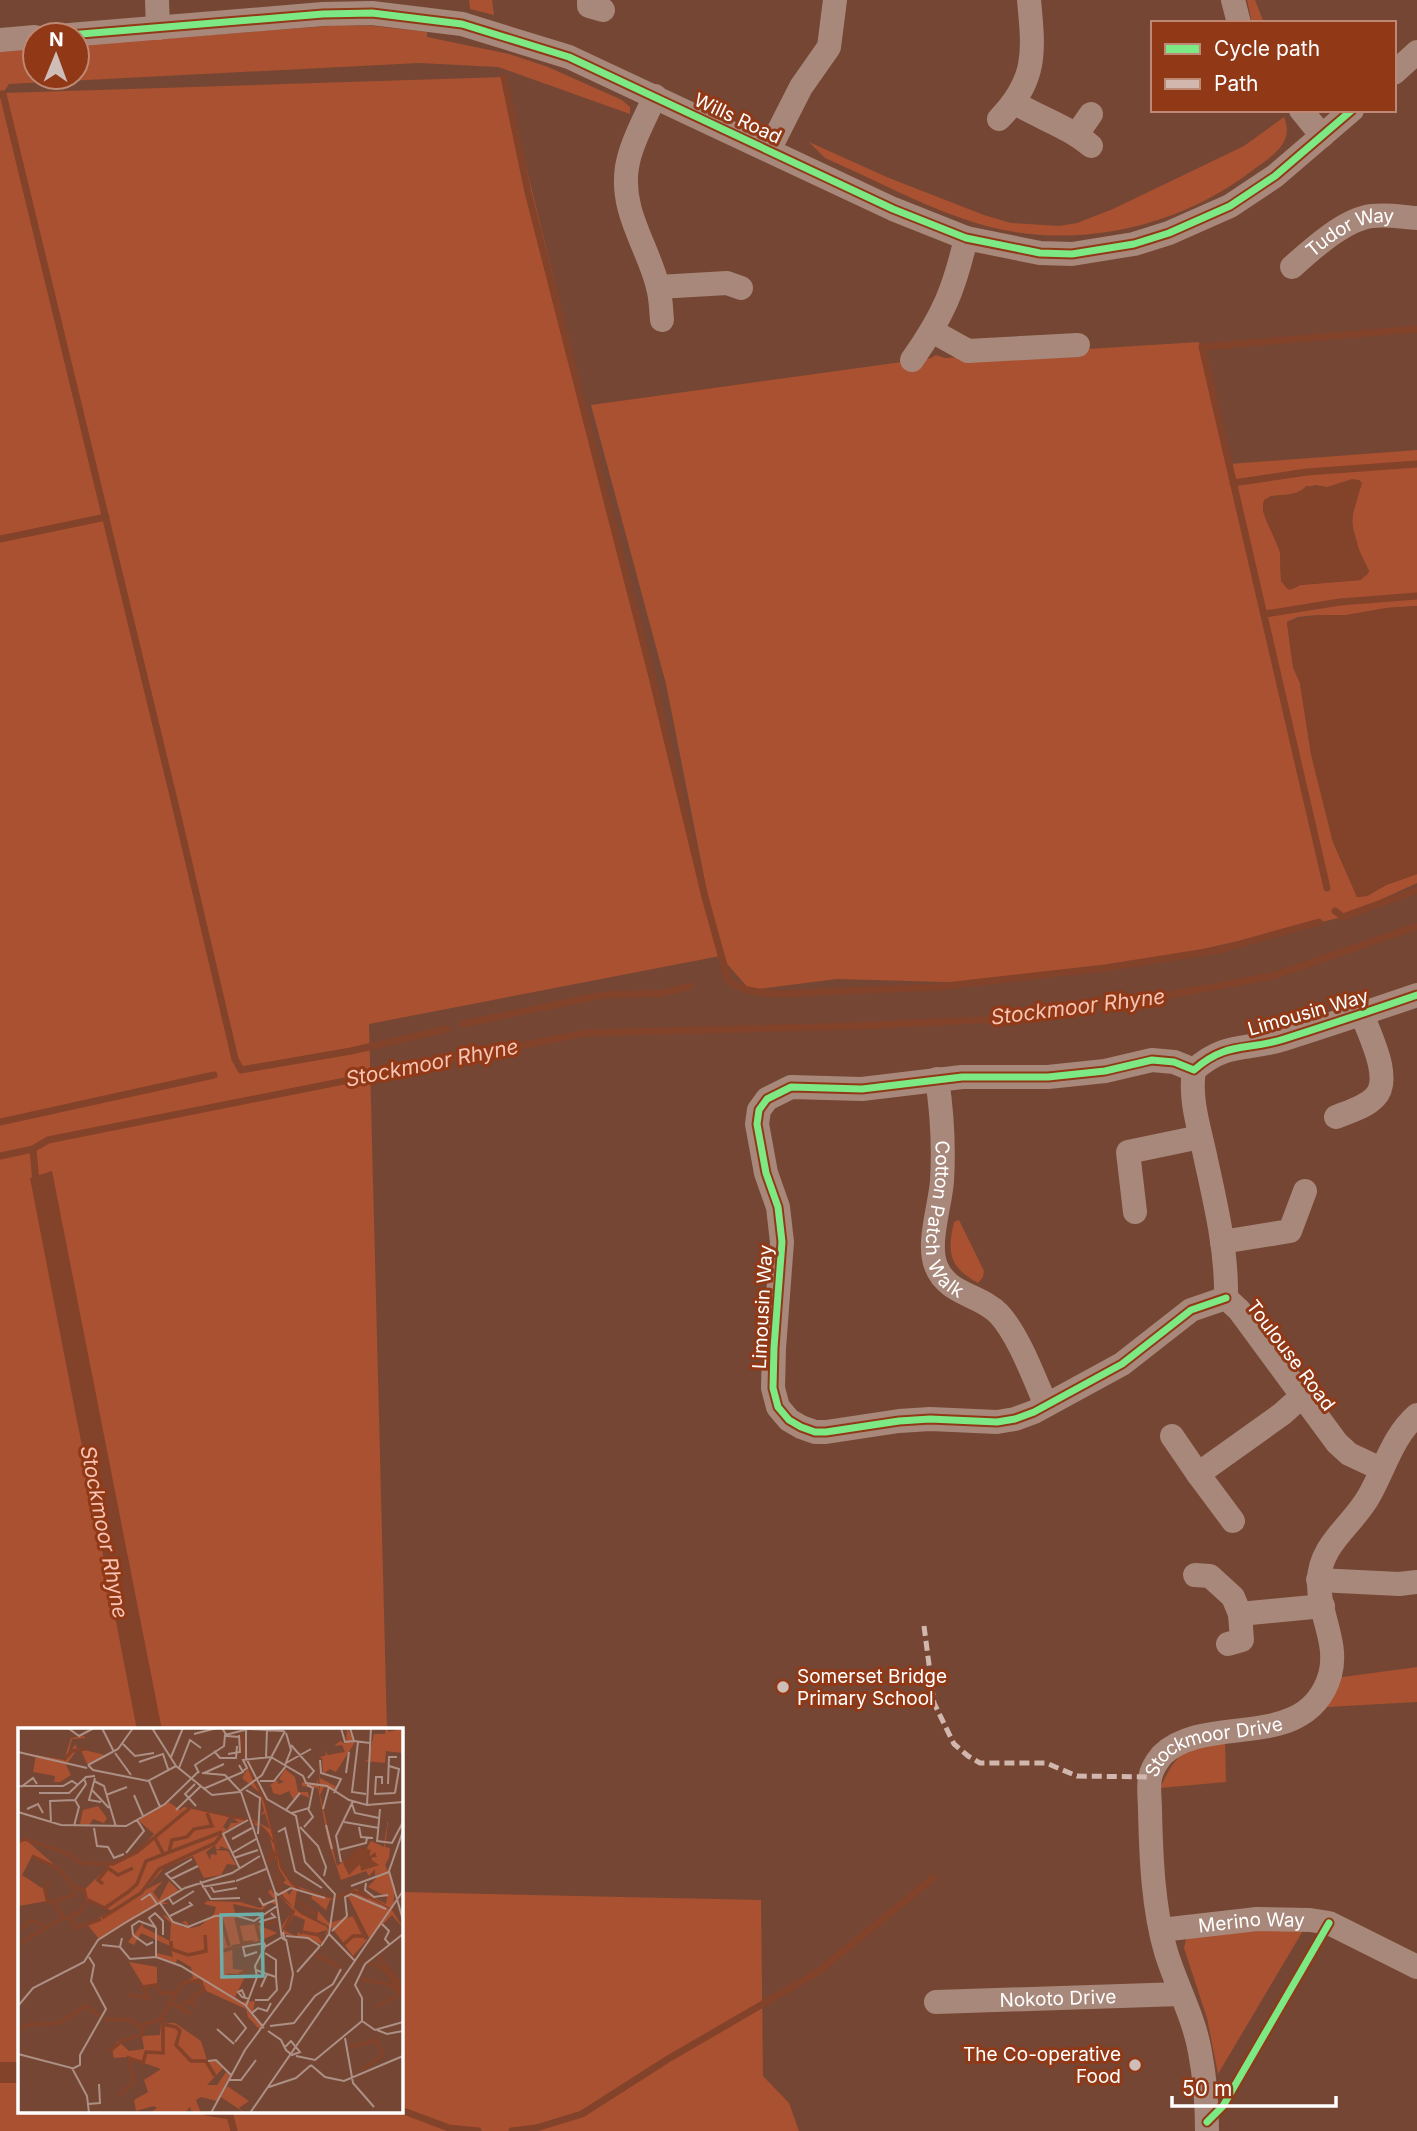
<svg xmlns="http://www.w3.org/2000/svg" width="1417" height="2131" font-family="Inter,sans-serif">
<rect width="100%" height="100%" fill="#754633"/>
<path fill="#aa5131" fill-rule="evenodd" d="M469,0H492L494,15L470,9Z
M1247,0H1255L1264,23H1252Z
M341,25L374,26L427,32V37L509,54L548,67L622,100L630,107V114L498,67L419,63L9,84L3,93L504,77L715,932L666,684L591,405L931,358L936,355L945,358L1199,342L1229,464L1417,450V606L1386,608L1347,615H1318L1298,617L1287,622L1293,667L1300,683L1311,754L1333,842L1357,897L1367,896L1386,885L1417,874V883L1343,917L1142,963L980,983L837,979L750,990L720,956L369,1024L387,1730H19V2112H401V1892L761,1900L763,2076L789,2103L799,2131H0V51L35,48V77H77V45ZM1315,485L1327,487L1355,504C1348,531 1357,547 1369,571L1360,580L1300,585L1295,588L1281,582L1280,552L1263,511V504L1270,496L1293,495Z
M1284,117C1295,143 1272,156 1253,170C1171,233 1059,254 961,218C915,202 871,178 825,158L809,142L889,178L984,215L1011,223L1059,226L1077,223L1113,209L1244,146Z
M959,1220L984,1271L983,1277L978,1283C949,1267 947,1253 954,1222Z
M1417,1667V1702L1309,1708L1328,1679Z
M1225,1741L1226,1782L1160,1788C1179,1748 1184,1750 1225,1741Z
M1304,1929L1218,2074L1207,2018L1184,1948L1186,1939L1193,1934Z"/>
<path fill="#83422a" d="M1352,479L1359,480L1362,483L1351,520L1359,550L1369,571L1368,574L1360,580L1300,585L1290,590C1276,584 1283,562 1279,549C1275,534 1259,516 1264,500C1278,491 1295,499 1306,486L1327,487Z
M1417,606V874L1386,885L1367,896L1357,897L1333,842L1311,754L1300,683L1293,667L1287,622L1318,615H1347L1387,608Z
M52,1171L162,1730H137L30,1178Z
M0,2062H19V2083H0Z"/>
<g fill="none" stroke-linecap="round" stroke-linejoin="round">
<path stroke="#83422a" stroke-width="7" d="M504,77L528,192L651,673L705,897L728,980C740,991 762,993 778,994L937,987L1105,968L1219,950L1319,922
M0,94H3L176,808L235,1059L241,1070L351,1051L447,1029
M1233,483L1307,472L1417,464
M0,539L106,517
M1265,614L1340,602L1417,596
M1327,888L1202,347L1417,329
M1335,911L1343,917L1417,890
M463,1024L603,995L665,993L661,994L690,986
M0,1122L214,1075
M0,1156L33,1149
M36,1183L33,1149L48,1140L585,1033L856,1026L1021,1018L1147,999L1273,976L1417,926
M401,2110L449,2128L478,2131
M206,2112L230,2116L234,2131
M512,2131L536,2128L582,2114L668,2059L818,1972L933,1878"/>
<g stroke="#a8887b" stroke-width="24">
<path d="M157,0L158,28"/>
<path d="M589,0V6L603,10"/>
<path d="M1233,0L1239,23"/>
<path d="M69,35L323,14L372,13L462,24L569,57L893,209L966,238L1040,253L1072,254L1134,244L1169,233L1230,206L1275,176L1352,110"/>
<path d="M0,40L35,37"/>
<path d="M1394,73L1417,52"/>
<path d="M655,96C645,119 631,143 627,167C620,212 648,246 658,287C661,298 661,309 662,320"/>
<path d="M1015,103C1040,118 1069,127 1091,146"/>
<path d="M1301,110L1322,136"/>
<path d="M999,119C1037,80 1034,52 1029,0"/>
<path d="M1077,134L1091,114"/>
<path d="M769,150L801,87L829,47L835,0"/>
<path id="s1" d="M1292,267C1312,249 1345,219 1372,216C1387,214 1402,217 1417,218"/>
<path d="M658,287L727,283L741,288"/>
<path d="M932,331L968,351L1078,345"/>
<path d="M912,360C943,316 954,290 966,238"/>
<path d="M1194,1070C1189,1100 1200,1130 1206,1160C1216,1205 1227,1252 1226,1298L1239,1310L1337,1443L1349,1454L1381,1469"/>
<path id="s2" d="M937,1079C942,1112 944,1148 942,1181C940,1207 927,1243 936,1266C947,1295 980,1294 999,1314C1019,1336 1034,1378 1046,1405"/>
<path d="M1336,1117C1348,1112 1366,1107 1375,1097C1393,1079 1369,1034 1362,1014"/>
<path d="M1135,1212L1128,1152L1200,1137"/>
<path d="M1222,1242L1290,1231L1305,1191"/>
<path d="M1226,1298L1191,1310L1122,1364L1034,1412L1015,1419L997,1422L930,1419L899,1421L826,1432H815L801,1427L789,1420L778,1407L773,1388L774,1348L782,1242L778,1207L766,1173L757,1124L759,1110L767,1099L791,1087L862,1089L962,1077H1048L1105,1071L1152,1060L1174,1062L1194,1070C1226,1041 1247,1051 1284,1039C1328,1025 1373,1010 1417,995"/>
<path d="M1172,1436L1198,1474"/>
<path d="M1233,1521L1198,1474L1282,1414L1301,1397"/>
<path d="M1195,1575L1210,1576L1233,1597L1240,1614L1323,1606"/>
<path d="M1318,1580L1399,1584L1417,1582"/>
<path d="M1228,1644L1242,1640L1240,1614"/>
<path id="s3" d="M1161,1930L1257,1919L1310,1920L1329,1923L1417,1967"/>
<path id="s4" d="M936,2002L1181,1994"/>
<path id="s5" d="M1207,2131C1207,2105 1205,2078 1200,2052C1194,2017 1176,1985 1166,1952C1153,1909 1151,1855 1150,1810C1150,1800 1148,1788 1150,1778C1151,1771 1157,1761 1162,1755C1206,1712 1307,1754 1330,1675C1339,1643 1318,1613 1319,1581C1319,1545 1353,1525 1369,1496C1385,1468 1392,1437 1417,1415"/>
</g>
<path stroke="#d1b7ad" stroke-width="5" stroke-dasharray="10 5" stroke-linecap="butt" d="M924,1626L934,1703L954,1744L968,1756L980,1763H1046L1077,1776L1150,1777"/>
<defs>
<path id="cycleway" d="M69,35L323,14L372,13L462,24L569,57L893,209L966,238L1040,253L1072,254L1134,244L1169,233L1230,206L1275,176L1352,110
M1226,1298L1191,1310L1122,1364L1034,1412L1015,1419L997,1422L930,1419L899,1421L826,1432H815L801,1427L789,1420L778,1407L773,1388L774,1348L782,1242L778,1207L766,1173L757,1124L759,1110L767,1099L791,1087L862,1089L962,1077H1048L1105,1071L1152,1060L1174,1062L1194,1070C1226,1041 1247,1051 1284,1039C1328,1025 1373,1010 1417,995
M1207,2122L1223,2106L1329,1923"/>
</defs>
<use href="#cycleway" stroke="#913917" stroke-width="11"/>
<use href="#cycleway" stroke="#7ce984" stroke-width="7"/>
</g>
<g fill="#cfbeb8" stroke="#913917" stroke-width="2.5">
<circle cx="783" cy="1687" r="7"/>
<circle cx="1135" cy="2065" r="7"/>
</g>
<g text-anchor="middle" stroke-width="6" stroke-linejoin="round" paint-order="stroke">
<g font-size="19" fill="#fff" stroke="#913917">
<text transform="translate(738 118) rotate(25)" y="7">Wills Road</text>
<text dy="7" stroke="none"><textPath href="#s1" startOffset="70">Tudor Way</textPath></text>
<text transform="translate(1308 1012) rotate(-16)" y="7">Limousin Way</text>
<text dy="7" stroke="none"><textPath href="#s2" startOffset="144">Cotton Patch Walk</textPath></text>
<text transform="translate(762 1307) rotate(-87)" y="7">Limousin Way</text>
<text transform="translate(1291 1355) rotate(53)" y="7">Toulouse Road</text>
<text dy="7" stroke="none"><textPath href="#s5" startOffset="438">Stockmoor Drive</textPath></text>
<text dy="7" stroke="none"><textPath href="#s3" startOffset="91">Merino Way</textPath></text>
<text dy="7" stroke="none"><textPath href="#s4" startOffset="122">Nokoto Drive</textPath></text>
</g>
<g font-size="19" fill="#fff" stroke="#913917" text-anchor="start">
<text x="797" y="1683">Somerset Bridge<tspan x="797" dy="22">Primary School</tspan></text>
<text x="1121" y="2061" text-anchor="end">The Co-operative<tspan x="1121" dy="22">Food</tspan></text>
</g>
<g font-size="21" font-style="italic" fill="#f7c3b2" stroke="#913917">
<text transform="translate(1078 1007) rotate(-7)" y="7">Stockmoor Rhyne</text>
<text transform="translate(432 1063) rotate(-11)" y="7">Stockmoor Rhyne</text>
<text transform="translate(104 1532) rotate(79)" y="7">Stockmoor Rhyne</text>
</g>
</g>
<g transform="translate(18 1728)">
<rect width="385" height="385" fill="#754633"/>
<path d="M329,0L337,14L318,44L312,41L305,46L304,30H300L308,27L307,23L310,27L327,24L324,17L316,18L322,13L328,16ZM368,0L371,4L385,0V25L368,23L367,35L346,33L350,32L356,6H367ZM53,10L66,8L67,10L54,11L50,26L58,16V20L87,27L69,36L63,22H59L48,37L53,47L42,54H36L37,48L15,44L18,27L46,32ZM230,40L236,55L242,64L246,74L258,113L262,139L273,156L312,170L327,168L312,172L308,182L293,170L295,167L279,162L276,180L263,166L268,162L271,167L276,160L265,155L268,152L260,139L250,104L241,96L238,98L234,91L252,101L247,85L242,88L246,83L242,65L224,50ZM267,41L277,49L280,64H290L291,70L282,66L275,71L271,63L262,67L255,65L253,57L248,60L259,52L260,56L266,54L261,51ZM301,42L302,50L319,59L317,63L306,59L302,67L319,138L326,133L331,147L339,134L346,141L356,138L349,120L353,113L366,119L367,109L369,99V94H370L367,119L372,120L371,130L367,137L377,159L375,181L356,175L341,163L327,165L338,161L368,176L369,169L350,159L363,145L357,148V141L351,148L348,143L323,152L310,113L300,60L284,58V54L299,56V50L302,64ZM151,74L162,82L166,79L211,89L205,99L209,102L213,95H221L215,90L228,92L206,104L212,122L202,118V121H198L197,117L188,124L192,132L193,126L199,127L198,122L210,123L218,137L209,136L203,147L186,150L175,128L146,140L127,162L145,153L135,164L141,172L151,153L161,163L145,174L151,176H142L81,211L69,196L94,183L68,171L66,162L92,137L119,124L136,106L120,92ZM80,78L89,90L86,95L75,91L71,97L62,96L65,82ZM7,111L41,141L14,128L4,147L27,162L29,173L1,178L0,113ZM253,161L257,168L261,167L283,186L309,199L310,202L309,207L307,211L309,202L298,205L306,212L303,216L279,208L280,204L284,207L287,192L276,187L267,203L278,208L267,206L265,203L264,198L275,182L261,167L256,171L250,164ZM335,164L374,182L385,200L374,187L351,210L330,168ZM258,172V177L252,174L244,182L215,176L220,198L238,196L259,205L242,213L214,217L215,241L226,242L227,249L217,269L224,274L237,273L235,284L224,276L244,299L242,302L230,289L228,281L186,262L182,252L164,255L175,250L173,239L159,231L158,235L139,229V225L155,229L152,218L123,205L116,217L110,214L125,195V199L152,213L153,195L145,188L146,187L165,199L170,198L164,194L168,193L173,200L182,198L196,186L198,179L186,176L189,173L222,174L242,180L251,174ZM300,183L311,195L336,188L349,212L335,228L315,201L299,193ZM111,234L139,239V257H125ZM143,295H157L183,313L189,332H197L205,340L189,357H199L208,344L212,347L199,373L183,369L178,372L183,385H174L172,379L167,385H132L139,380L136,378L118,383L116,372L130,364L126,352L143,341L109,329L96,330L94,321L100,313L111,323L126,321L124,308L142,307ZM209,358L231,373L221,380L227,385L203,369Z" fill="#aa5131"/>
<path d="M221,0L227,8V31L247,69L264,138L272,152L283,161L313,169L335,162L342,163L376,182L385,197L373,181L340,165L315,171L280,162L273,156L262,140L246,74L225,31ZM159,67L177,81L233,91L243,97L250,104L257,115L265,169L276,180L281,166L277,180L309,197L324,220L341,232L358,236L365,240L385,271L364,241L333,230L325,222L309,198L285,187L265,171L259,156L258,128L252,135L249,132L253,119L257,125L256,116L241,96L176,81ZM340,119L353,122L350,130L357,124L359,129L351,130L361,137L343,143L342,136L331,147L325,135Z" fill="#83422a"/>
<path fill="none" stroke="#83422a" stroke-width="3.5" d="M46,32L54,23L67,21M136,108L146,127M0,114L7,111L51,126L62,135L95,136L119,124L172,80M151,124L154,112L169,109L176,101L194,98L189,85M14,128L41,141L55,158L66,162L68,170M31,153L27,162L30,175L35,173L45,189M85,156L80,152L90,140L100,147L115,140M36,173L56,167L58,160M280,173L299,188M336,187L348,211M50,190L63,183L70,172L87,180L110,164L119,156L128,133L204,104M84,190L123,165L141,141L197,115L204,106M203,190L211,218M218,190L224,215L235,214M266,202L276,182M0,203L14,192L25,198M285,204L301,207L305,213M242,212L238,196L259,194M153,213V221L170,227L188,223L187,207M0,216L45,190H52L58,200L83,191M325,217L335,208H345M205,223L227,216M298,227L321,239M360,228L384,259L380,261M355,235L369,243L385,269M209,247L219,248L231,241M343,251L373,257L384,269M111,267L131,270L125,259L139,257L143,265H159M153,275L173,286M358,279L378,268M163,280L168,273L175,276L174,268L186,262L182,252M86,291L113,292L125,301L126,296L142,292L164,255L182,252M144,296L158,299L162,303L158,317L173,333H188L197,348M0,303L8,297L41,295L68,278L82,288M332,319L358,312L365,327L344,342M91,324L105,312L124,307L125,301M101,368L116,353L111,330L125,335L128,324L145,325V289"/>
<path fill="none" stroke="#ac9085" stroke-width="2" d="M50,0L61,8L76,0M84,0L96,24M134,0L158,38M204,0L209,8L221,9M228,0V30L249,71L278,88L287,134L317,166L311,206L303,218M323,0L327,14L336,13M332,0L336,13L352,15M231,1L266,3M176,6L199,0M340,14L334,64L348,66M105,16L117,28L136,25M273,17L296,43L290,50M196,23L202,30H218L219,18M0,24L69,40M97,25L113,47M210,26L222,24L221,7M153,29L165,0M253,29L285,48L288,55L309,58L331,72L349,77L385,74M248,30L249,2M302,32L303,45L323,51L316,65M121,34L145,26L150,41M268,35L293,21M70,37L75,42L130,53L158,38L194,67L221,64L244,47L267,3M70,37L100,21L115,0M267,37L273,22L268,5M371,38L381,41L377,65M161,40L172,12L183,20M225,43L229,40L225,32L253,29M181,45L177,37L206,18L207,7L234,0M184,45L207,47L223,64M186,45L206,36M328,45L331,24M77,50L71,72L83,74M76,53L86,58L98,99M131,53L142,79M242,53H256L268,38M177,56L167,66L178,78M370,56L371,29H379M0,58H45L54,53L60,57M3,59L15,50L19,56M185,61L225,44L221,37M74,62L91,80M228,62L242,70L240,106M223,64L257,164L264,210L267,212L265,204M21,65H51L68,49L77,48M356,66L377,65M357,66L358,49H364V56M88,67L109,59M116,67L125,88M32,72L33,95M32,73L57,72L68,56L66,51M334,76L337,85L361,90M349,77L353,0M9,81L20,76L25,85M305,81L311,59M158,82L183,58M268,82L282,65M0,84L43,97L108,98L147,76L180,44M274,85L291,80L295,60L289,57M326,94L361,100M308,97L314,121M56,98L61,79L57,72M282,99L300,118L308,139L306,148M286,99L295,89L290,81M341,99L343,109L355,110M76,100L79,118L90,119L96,130L106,126M385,103L371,143L385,192M260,104L267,100L277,143L304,160M214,111L234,100M359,113L374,115L385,94M359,114L362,81M321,122L348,115L349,110M108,125L126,103L119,92M214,125L238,111M216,130L240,122M323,134L318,108L335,73M222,141L205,106L230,92M153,151L180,138M182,153L193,171L222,170M218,153L248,141M348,155L347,162L356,169L370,167M192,157L196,164L219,160M333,158L371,144M184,159L217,153M164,162L148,146L174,131M257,164L260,167L273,160L307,170M151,170L155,176L176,163M241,170L245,177L257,172M123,172L132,166L139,176M142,175L155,194L170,199L197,188L216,187L236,193L259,178M152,188L174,177L171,174M241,194L257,189L253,185M364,196L371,203L367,211L372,217M138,200L131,190L137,185L145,193V207M138,200V229M314,203L329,188L327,169L333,166L368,181M311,206L337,233M115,207L114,198L121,193L137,199M115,207L129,217L135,214M268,208L290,210L302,218M84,217L102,219L104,210M102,219L112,231L138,229L163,238L227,277L246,300M239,224L227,228L225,219L246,215L248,219M247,225L258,232V249M347,236L385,206M238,242L249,246L243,259M279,244L302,218M227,269L224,262L220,264L224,269L231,271M237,272H250L259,262L258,249L249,246M0,278L15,260L66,234L80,212L110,193L167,160L214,145L242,128M228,278L239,249L237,238L247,219L264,209M216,285L228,300L217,314M234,285L240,280L249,283L253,275M344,293L357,302L385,294M252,298L276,295L297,268L315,256L323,241M199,301L216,316M359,302L369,306L385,303M250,303L263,312L268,322L274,327L282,324L273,313L266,320M327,310L335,355L356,379M0,326L54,340L69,368L71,385M278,328L297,332L344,293V270L337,257L347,236M190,333L198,332L213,347M293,337L307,349L326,353L385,328M54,341L62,337V327L88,281L73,253L76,237L71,229M211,352H223L238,332M251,359L278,350L293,337M70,376L82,375L81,356M193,385L227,322L272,261L275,246L268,211M232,385L385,163"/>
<path fill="#6fada8" fill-opacity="0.15" stroke="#6fada8" stroke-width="3.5" d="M244,186L245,248L204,249L203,187Z"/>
<rect width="385" height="385" fill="none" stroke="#fff" stroke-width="3.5"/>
</g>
<rect x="1151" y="21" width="245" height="91" fill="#913917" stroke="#bd8874" stroke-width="2"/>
<rect x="1165" y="44" width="35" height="10" fill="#7ce984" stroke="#bd8874" stroke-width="2"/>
<text x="1214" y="56" font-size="21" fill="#ffffff">Cycle path</text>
<rect x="1165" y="79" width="35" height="10" fill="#d1b7ad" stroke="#bd8874" stroke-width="2"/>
<text x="1214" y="91" font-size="21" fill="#ffffff">Path</text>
<g transform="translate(56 56) rotate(1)"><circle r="33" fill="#913917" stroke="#bd8874" stroke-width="2"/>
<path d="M0-5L12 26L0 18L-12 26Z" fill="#cfbeb8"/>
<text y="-10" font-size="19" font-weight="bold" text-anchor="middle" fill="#ffffff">N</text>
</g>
<path d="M1172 2096v10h164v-10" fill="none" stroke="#ffffff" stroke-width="3.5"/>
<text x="1182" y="2096" font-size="21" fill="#ffffff" stroke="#913917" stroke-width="5" paint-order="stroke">50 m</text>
</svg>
